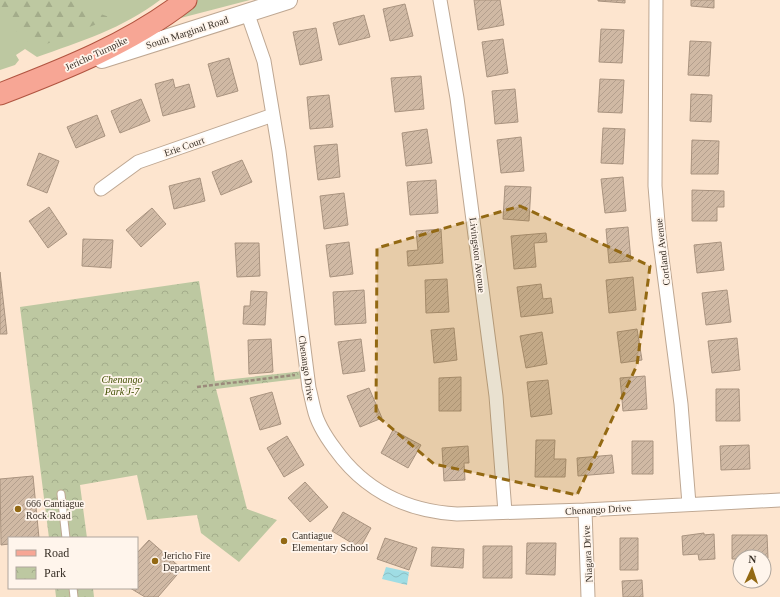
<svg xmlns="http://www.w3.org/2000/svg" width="780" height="597" font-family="Georgia,serif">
<defs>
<pattern id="forest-firs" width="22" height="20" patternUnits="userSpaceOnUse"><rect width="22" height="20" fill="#bdc8a1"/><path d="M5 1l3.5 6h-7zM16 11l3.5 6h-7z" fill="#a3ac8a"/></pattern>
<pattern id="park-crowns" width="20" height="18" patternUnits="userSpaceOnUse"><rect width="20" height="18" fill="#bdc8a1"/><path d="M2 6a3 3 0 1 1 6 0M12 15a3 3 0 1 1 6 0" fill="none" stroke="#a3ac8a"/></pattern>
<pattern id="water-waves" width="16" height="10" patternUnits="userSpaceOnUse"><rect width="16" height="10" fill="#9fdde4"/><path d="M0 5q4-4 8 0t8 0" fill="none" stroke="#8abec3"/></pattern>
<pattern id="building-hatch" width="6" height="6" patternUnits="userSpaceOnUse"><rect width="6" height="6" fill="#d0b9a4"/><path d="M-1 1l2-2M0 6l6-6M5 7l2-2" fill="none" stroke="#b39f8d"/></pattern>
</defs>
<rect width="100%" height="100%" fill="#fde5cf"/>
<path fill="#bdc8a1" d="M0,0H160C124,28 79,42 37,57L25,49L16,55L19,60L15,65L0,70Z
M196,0H250L173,20Z"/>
<path fill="url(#forest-firs)" d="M0,0H69L81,7L112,18L44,45L27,41L17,32L12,20L0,19Z"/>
<path fill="url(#park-crowns)" d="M199,281L215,381L304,371L305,378L216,389L247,509L277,520L239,562L201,533L197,515L147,520L137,475L80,485L87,538H49L20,307Z
M55,588H93L94,597H56Z"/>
<path fill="url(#water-waves)" d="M386,567L409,572L407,585L382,579Z"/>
<path fill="url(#building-hatch)" stroke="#a9937f" d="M474,0H500L504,25L478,30Z
M598,0H625V3L598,1Z
M691,0H714V8L691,6Z
M405,4L413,36L390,41L383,9Z
M364,15L370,37L339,45L333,23Z
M316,28L322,60L300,65L293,32Z
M601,29L624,30L622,63L599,62Z
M503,39L508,73L487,77L482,42Z
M690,41L711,42L709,76L688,75Z
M229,58L238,91L217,97L208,64Z
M421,76L424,109L395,112L391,78Z
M173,79L175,88L189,84L195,107L163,116L155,84Z
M600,79L624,80L622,113L598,112Z
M515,89L518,122L495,124L492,91Z
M691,94L712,95L711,122L690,121Z
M329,95L333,127L310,129L307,97Z
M141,99L150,121L120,133L111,111Z
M97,115L105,136L76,148L67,127Z
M603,128L625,129L623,164L601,163Z
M427,129L432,163L406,166L402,133Z
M521,137L524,171L501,173L497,140Z
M692,140L719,141L718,174H691Z
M337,144L340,177L318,180L314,146Z
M39,153L59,161L47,193L27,185Z
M242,160L252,182L221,195L212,172Z
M623,177L626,211L605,213L601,179Z
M200,178L205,201L174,209L169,186Z
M436,180L438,213L410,215L407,182Z
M505,186L531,187L529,221L503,219Z
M692,190L724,191V207H717V221H692Z
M344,193L348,225L324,229L320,196Z
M49,207L67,234L48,248L29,221Z
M152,208L166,224L141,247L126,230Z
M628,227L631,261L609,263L606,229Z
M441,229L443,263L408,266L407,251L418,250L416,231Z
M546,233L547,242L534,243L536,267L514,269L511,236Z
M83,239L113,240L111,268L82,266Z
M349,242L353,274L330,277L326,245Z
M721,242L724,270L697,273L694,245Z
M235,243H259L260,276L237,277Z
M0,272L7,334H0Z
M633,277L636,310L609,313L606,280Z
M447,279L449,312L426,313L425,280Z
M541,284L543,299L551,298L553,313L521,317L517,287Z
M364,290L366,323L335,325L333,292Z
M727,290L731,322L706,325L702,293Z
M251,291L267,292L265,325L243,324L244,306H250Z
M454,328L457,360L434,363L431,330Z
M637,329L642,360L621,363L617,332Z
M542,332L547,364L526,368L520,336Z
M737,338L740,370L712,373L708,341Z
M271,339L273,372L249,374L248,340Z
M361,339L365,371L343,374L338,342Z
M645,376L647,409L623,411L620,378Z
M461,377V411H439V378Z
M548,380L552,414L531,417L527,382Z
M369,388L382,418L360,427L347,396Z
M716,389H739L740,421H716Z
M272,392L281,424L260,430L250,398Z
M393,430L421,445L408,468L381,453Z
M287,436L304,465L284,477L267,448Z
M536,440H555L554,459H566L565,477H535Z
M632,441H653V474H632Z
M749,445L750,469L721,470L720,446Z
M468,446L469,463H464L465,480L444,481L442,448Z
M612,455L614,473L578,476L577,458Z
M33,476L39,538H9V544L1,545L0,479Z
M305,482L328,507L310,522L288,498Z
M343,512L371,528L360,548L332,531Z
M704,533V535L714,534L715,559L699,560L698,554L683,555L682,536Z
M732,535H767L768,558L740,557V559H732Z
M385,538L417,548L409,570L377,559Z
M620,538H638V570H620Z
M149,540L182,569L158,597H145L130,588H137V553Z
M527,543H556L555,575L526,574Z
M483,546H512V578H483Z
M432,547L464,549L463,568L431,566Z
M642,580L643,597H623L622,581Z"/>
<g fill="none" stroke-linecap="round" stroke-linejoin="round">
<defs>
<path id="lane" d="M61,494L66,538
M73,588L74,597"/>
<path id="street" d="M440,0L457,98L496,396L505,512
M656,0L655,186L659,235L681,404L689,504
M247,12L264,61L279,151L309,388C311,395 312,402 314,409C317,423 326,437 335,449C365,491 406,511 457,514L585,510L780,500
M101,189L138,162L273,115
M585,510L588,597"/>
<path id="secondary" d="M102,59L288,0"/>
<path id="primary" d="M0,94C65,69 131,43 186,0"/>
</defs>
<use href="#lane" stroke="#bea792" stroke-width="9"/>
<use href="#street" stroke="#bea792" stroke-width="15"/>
<use href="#secondary" stroke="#bea792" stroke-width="20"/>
<use href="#primary" stroke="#b15541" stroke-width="23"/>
<path stroke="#9b8a7b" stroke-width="2.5" stroke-dasharray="4 2" stroke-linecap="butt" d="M197,387L295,375"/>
<use href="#lane" stroke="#fff" stroke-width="7"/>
<use href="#street" stroke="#fff" stroke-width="13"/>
<use href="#secondary" stroke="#fff" stroke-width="18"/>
<use href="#primary" stroke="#f7a695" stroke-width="21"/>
</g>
<path fill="#936913" fill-opacity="0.2" stroke="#936913" stroke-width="3" stroke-dasharray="8 5" stroke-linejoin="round" d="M520,206L650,266L637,365L577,495L434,464L376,415L377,248Z"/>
<g fill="#936913" stroke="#fff5ec" stroke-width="1.5">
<circle cx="18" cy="509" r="4"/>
<circle cx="284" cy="541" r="4"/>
<circle cx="155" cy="561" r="4"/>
</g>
<g text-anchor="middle" stroke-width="3.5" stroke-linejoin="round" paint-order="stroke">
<g font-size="10" fill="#382f26" stroke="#fff5ec">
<text transform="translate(187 32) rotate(-18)" y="4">South Marginal Road</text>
<text transform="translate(96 53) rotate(-25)" y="4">Jericho Turnpike</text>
<text transform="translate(184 146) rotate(-19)" y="4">Erie Court</text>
<text transform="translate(662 252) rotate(-97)" y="4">Cortland Avenue</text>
<text transform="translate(478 255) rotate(83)" y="4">Livingston Avenue</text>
<text transform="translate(307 368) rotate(82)" y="4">Chenango Drive</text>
<text transform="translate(598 509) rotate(-3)" y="4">Chenango Drive</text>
<text transform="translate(587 554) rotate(-93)" y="4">Niagara Drive</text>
</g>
<g font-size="10" font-style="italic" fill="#414f03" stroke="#fff5ec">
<text x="122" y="383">Chenango<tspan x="122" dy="12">Park J-7</tspan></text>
</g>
<g font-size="10" fill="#382f26" stroke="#fff5ec" text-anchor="start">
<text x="26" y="507">666 Cantiague<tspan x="26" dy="12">Rock Road</tspan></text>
<text x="292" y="539">Cantiague<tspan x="292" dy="12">Elementary School</tspan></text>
<text x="163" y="559">Jericho Fire<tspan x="163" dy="12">Department</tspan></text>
</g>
</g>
<rect x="8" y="537" width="130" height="52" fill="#fff5ec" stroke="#afa69d"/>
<rect x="16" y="550" width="20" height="6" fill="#f7a695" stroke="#afa69d"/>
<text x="44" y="557" font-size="12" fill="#382f26">Road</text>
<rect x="16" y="567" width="20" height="12" fill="url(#park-crowns)" stroke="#afa69d"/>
<text x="44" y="577" font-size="12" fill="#382f26">Park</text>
<g transform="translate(752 569) rotate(3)"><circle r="19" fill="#fff5ec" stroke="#afa69d"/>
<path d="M0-3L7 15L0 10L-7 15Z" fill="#936913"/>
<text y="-6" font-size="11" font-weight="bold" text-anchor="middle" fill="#382f26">N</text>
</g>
</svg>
